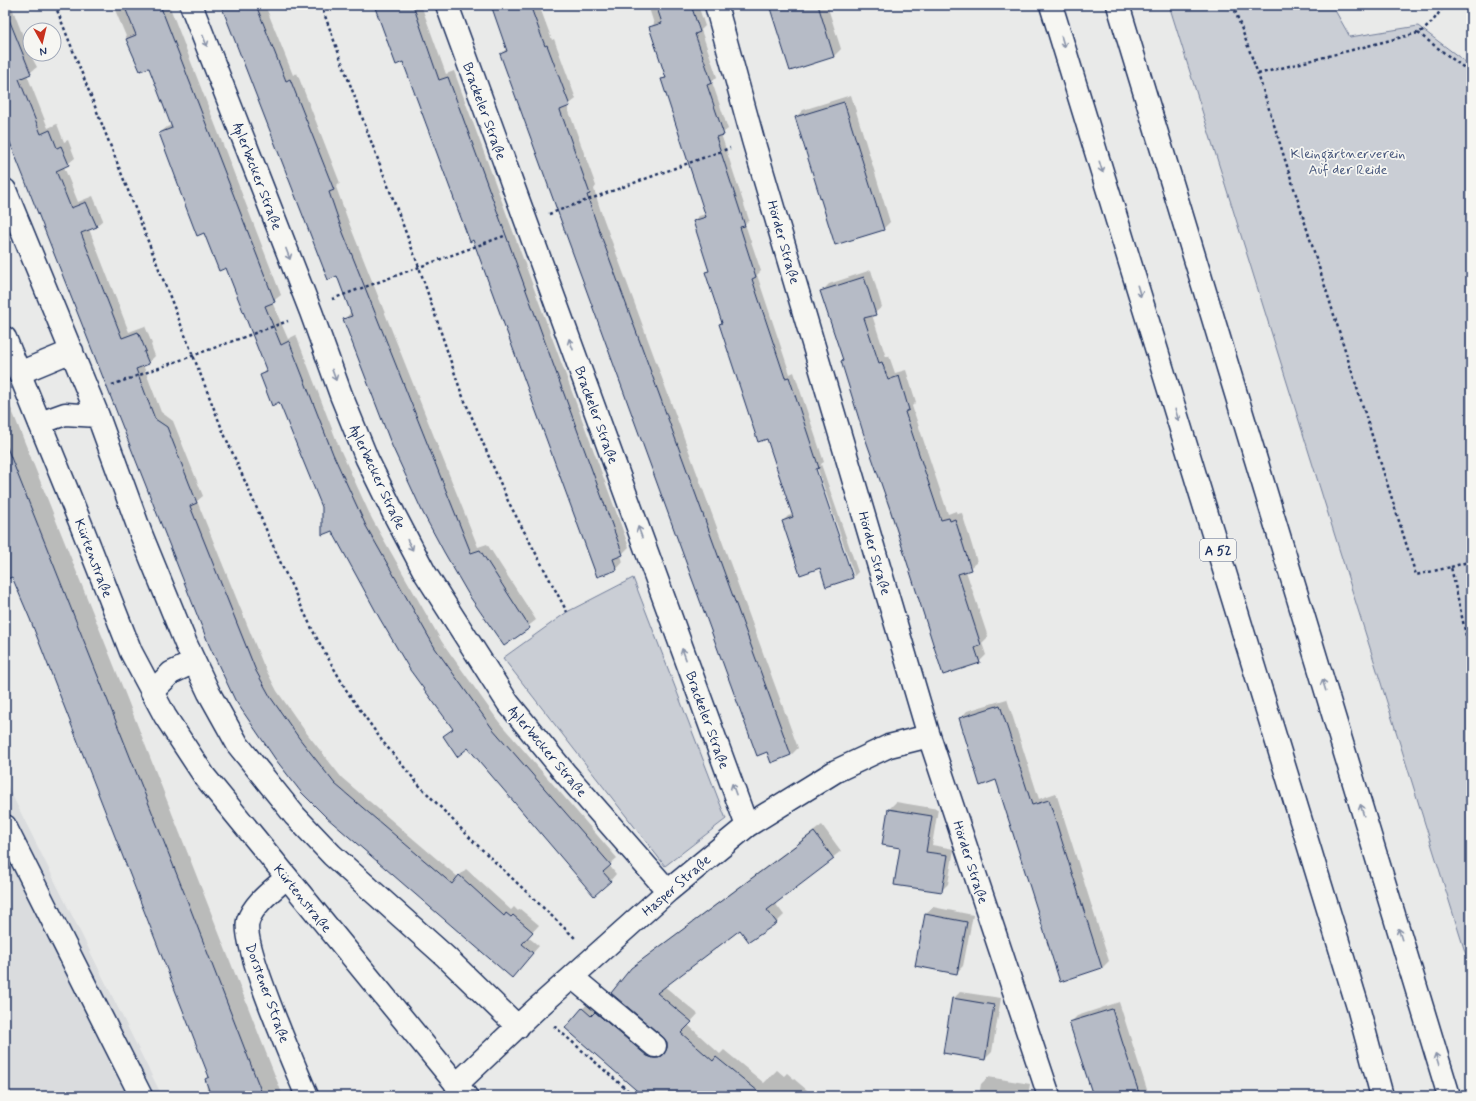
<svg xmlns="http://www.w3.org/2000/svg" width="1476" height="1101" font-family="Mynerve,sans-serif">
<rect width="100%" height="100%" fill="#e9eae9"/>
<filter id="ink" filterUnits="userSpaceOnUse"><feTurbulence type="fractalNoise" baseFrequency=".025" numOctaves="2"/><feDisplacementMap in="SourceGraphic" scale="8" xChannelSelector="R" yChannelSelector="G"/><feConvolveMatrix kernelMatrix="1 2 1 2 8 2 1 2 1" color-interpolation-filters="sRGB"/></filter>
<g filter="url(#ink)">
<path fill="#dadcde" d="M5,781L162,1096H5Z"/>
<path fill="#caced5" stroke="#727e9a" d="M1169,5H1332L1350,37L1418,26L1471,66V971Z
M633,578L726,819L665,866L503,658L567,612Z"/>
<path fill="#0003" fill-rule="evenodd" d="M5,5H11L30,54L37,67L27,75L48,128L57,124L64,142L68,140L75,158L64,167L78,202L93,196L103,220L96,226L89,229L129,332L145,326L152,344L151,345L155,356L148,363L143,365L161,412L173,421L203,496L197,501L263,664L277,691L305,731L342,778L458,877L466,869L511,910L514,907L518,911L520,909L539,925L528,937L539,946L512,977L326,817L210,645L5,127Z
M113,5H169L281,295L272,302L288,339L296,335L339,447L372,519L442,642L499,722L617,858L609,865L616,874L610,881L468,747L444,737L454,728L323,507L280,401L261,375L267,369L227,267L204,232L160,133L167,127L172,125L150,67L140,70Z
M222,5H265L293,75L297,73L340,183L336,187L349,223L478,547L487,544L536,620L504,645L344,320L351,312L337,275Z
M375,5H421L446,74L454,71L629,547L621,555L623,562L617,569L598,576L473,239L404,61Z
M492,5H539L552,40L554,39L576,99L567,106L596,186L594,189L601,212L798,748L791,755L772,762L501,54L507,48Z
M648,5H698L705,26L701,30L717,77L712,82L728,129L721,134L749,220L745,224L761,271L757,275L790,374L794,372L824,462L821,464L858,572L853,577L827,586L821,567L783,521L788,516L794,514L768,437L720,324L723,321L706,273L710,269L694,221L699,216L706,214L663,79L666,76L650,28L654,24ZM814,464H816L854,575H851Z
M770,5H827L841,49L834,56L790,69Z
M1467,5H1471V8Z
M851,95L890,222L883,229L796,117L803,110Z
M871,270L882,307L872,315L886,357L889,356L895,373L906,370L916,402L912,406L948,514L956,511L957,514L962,513L977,562L966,571L988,637L982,643L986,655L979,662L943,674L851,391L842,361L844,359L822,291L829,284Z
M5,393L115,668L283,1096H193L207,1091L206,1079L210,1075L50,668L12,576L5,579Z
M1007,699L1039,799L1056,793L1109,961L1102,968L997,779L960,719L967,711Z
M896,802L938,809L932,845L954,849L948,884L941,891L902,847L883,844L889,809Z
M822,825L841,851L775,903L784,915L776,923L740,928L664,986L698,1014L688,1025L720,1054L724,1050L764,1083L777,1070L784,1076L787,1073L814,1096H644L582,1009L590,1002L661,1051H667L668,1042L632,969L640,961Z
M933,907L973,915L963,966L956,973L926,914Z
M960,992L1001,998L992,1052L985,1059L953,999Z
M1119,1002L1149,1096H1093L1070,1023L1077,1016Z
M988,1077L1030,1084L1028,1096H979L981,1084Z"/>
<path fill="#b6bbc6" stroke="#1b2f5e" d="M124,5H160L275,302L265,306L281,345L289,341L333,454L366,526L435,648L492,728L611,865L603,872L611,881L594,896L468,748L457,757L443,736L453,729L410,670L380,619L332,531L322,535V507L279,402L272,406L260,375L267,372L226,268L219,271L204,233L197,236L179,189H180L159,133L172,128L149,68L140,71L126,39L136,35Z
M221,5H256L286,81L290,79L334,190L329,192L342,230L471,553L480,550L530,628L504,646L470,597L444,552L423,513L392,446L343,319L352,316L337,276L328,280Z
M374,5H413L439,80L448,77L623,555L613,559L617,570L597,577L473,240L470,242L403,62L396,65Z
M491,5H530L545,46L547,45L570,106L560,110L590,194L587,195L595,219L791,755L771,763L767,752L757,756L736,699L500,54L507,51Z
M656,5H691L700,32L695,34L712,83L707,85L724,135L716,137L745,226L740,227L756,277L752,279L785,378L789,377L819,468L816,469L853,578L826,587L820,568L800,575L782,521L793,517L767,439L758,442L719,324L722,323L705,272L709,271L693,221L706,217L661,79L666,78L649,27L662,23Z
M769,5H818L834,57L790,71Z
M6,12L31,74L19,79L41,134L50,130L57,148L61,146L69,165L56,171L71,208L86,202L97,227L81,233L122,338L138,332L146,351L144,352L149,364L136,369L155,419L167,427L197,503L190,506L256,671L271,698L299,738L335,784L452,884L459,875L504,916L506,913L511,917L513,915L533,932L522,944L533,953L512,978L326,817L301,792L276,760L235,700L209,645L5,130Z
M844,102L884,230L835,245L795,117Z
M864,277L876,315L864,318L879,363L882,362L888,380L899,376L909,410L905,412L941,520L949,518L950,521L955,519L971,570L958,574L981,645L975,648L980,663L943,675L890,509L863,432L841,361L843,360L820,291Z
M6,445L189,905L263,1096H211L205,1079L209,1077L30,619L12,577L5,580V446Z
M1000,705L1032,805L1049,800L1102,968L1060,982L996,780L980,786L959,718Z
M888,809L932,816L926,852L948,855L942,892L894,885L900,848L882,845Z
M814,832L834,859L767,910L777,923L749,942L740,930L657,993L692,1022L681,1033L713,1061L716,1057L764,1096H643L565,1028L582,1008L591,1016L595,1012L647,1056L653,1058H659L664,1054L667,1048V1042L663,1037L611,993L631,968Z
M925,914L967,922L957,974L915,966Z
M952,998L994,1005L985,1060L943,1053Z
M1112,1009L1122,1041L1140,1096H1093L1069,1022Z"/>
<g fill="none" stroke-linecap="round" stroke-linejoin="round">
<defs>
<path id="minor" d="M191,5L311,312L341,395L367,459L394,514L425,573L508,703L565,773L668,891
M447,5L747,826
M716,5L753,140L929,736L1049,1096
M5,190L98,416L141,534L186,644L209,693L238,745L295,816L332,855L446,957L518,1027
M19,373L72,351
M40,423L65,414L98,416
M152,692L171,673L194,662
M5,826L141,1096
M286,878C273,890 254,903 248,921C241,944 295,1067 307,1096
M572,977L655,1046
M456,1085L535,1010L668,891L747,826L836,771L889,746L929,736"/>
<path id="major" d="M5,338L80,522L131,652L165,716L205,777L466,1096"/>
<path id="highway" d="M1051,5L1358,1007L1382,1096
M1118,5L1449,1096"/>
</defs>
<use href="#minor" stroke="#1b2f5e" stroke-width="25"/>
<use href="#major" stroke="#1b2f5e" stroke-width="25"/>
<use href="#highway" stroke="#1b2f5e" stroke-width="25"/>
<path stroke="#1b2f5e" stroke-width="2.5" stroke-dasharray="3 3" stroke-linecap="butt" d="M55,5L222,429L283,568L315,635L348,693L383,742L419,785L473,841L576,939
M321,5L369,136L419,267L461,392L508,501L567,612
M1233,5L1258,74L1416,575L1451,567L1471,658
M1418,33L1471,73
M1258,74L1418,33C1430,27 1437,16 1444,5
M549,214L730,148
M332,299L504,236
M112,385L288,321
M1451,567L1471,561
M554,1026L634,1096"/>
<use href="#minor" stroke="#f6f6f2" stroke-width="22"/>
<use href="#major" stroke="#f6f6f2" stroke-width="22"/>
<use href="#highway" stroke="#f6f6f2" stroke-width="22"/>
</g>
<defs><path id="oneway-shaft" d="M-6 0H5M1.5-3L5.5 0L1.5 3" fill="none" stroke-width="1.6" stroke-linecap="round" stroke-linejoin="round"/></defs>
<g stroke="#8892a8">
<use href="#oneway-shaft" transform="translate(205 41) rotate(69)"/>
<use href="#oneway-shaft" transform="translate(1063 42) rotate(73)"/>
<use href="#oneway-shaft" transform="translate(1101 167) rotate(73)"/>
<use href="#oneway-shaft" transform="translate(288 254) rotate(69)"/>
<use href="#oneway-shaft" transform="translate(1139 291) rotate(73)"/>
<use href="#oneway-shaft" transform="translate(571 344) rotate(-110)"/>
<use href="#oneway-shaft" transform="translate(334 375) rotate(70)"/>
<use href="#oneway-shaft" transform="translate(1177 415) rotate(73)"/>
<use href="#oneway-shaft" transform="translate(640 532) rotate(-110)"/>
<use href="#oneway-shaft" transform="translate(410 545) rotate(62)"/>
<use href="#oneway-shaft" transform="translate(684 654) rotate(-110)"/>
<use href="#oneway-shaft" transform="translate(1324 685) rotate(-107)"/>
<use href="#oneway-shaft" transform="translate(734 789) rotate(-110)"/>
<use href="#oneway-shaft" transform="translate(1362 810) rotate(-107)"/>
<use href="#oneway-shaft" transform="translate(1400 934) rotate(-107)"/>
<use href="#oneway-shaft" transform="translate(1437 1059) rotate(-107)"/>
</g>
</g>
<g text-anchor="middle" stroke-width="3.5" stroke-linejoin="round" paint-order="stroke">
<rect fill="#f6f6f2" stroke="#5d6b8a" stroke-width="1" x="1200" y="539" width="36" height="22" rx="3"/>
<g font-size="13" font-weight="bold" fill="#1b2f5e">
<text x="1218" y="555">A 52</text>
</g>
<g font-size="14" fill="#1b2f5e" stroke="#f6f6f2">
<text transform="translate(485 111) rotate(70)" y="5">Brackeler Straße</text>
<text transform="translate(258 176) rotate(69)" y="5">Aplerbecker Straße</text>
<text transform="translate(784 242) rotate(74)" y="5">Hörder Straße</text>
<text transform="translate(597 415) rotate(70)" y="5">Brackeler Straße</text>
<text transform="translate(378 477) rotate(65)" y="5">Aplerbecker Straße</text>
<text transform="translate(875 553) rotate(74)" y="5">Hörder Straße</text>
<text transform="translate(94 558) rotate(69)" y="5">Kürtenstraße</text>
<text transform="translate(708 720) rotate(70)" y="5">Brackeler Straße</text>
<text transform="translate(548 751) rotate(50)" y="5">Aplerbecker Straße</text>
<text transform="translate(971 862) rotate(72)" y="5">Hörder Straße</text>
<text transform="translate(676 885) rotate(-41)" y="5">Hasper Straße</text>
<text transform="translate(303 898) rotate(51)" y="5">Kürtenstraße</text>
<text transform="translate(268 993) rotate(70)" y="5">Dorstener Straße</text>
</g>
<g font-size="14" fill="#47577c" stroke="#f6f6f2">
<text x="1348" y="158">Kleingärtnerverein<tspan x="1348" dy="16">Auf der Reide</tspan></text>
</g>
</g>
<rect width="1476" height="1101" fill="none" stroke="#f6f6f2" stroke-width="20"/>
<rect x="10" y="10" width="1456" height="1081" fill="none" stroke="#1b2f5e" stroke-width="1.5" filter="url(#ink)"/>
<g transform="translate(42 42) rotate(172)"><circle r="19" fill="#f6f6f2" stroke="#9ea6b7"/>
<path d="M0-3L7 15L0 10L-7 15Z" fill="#c8321e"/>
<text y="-6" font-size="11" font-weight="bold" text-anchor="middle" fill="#1b2f5e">N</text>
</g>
</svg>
